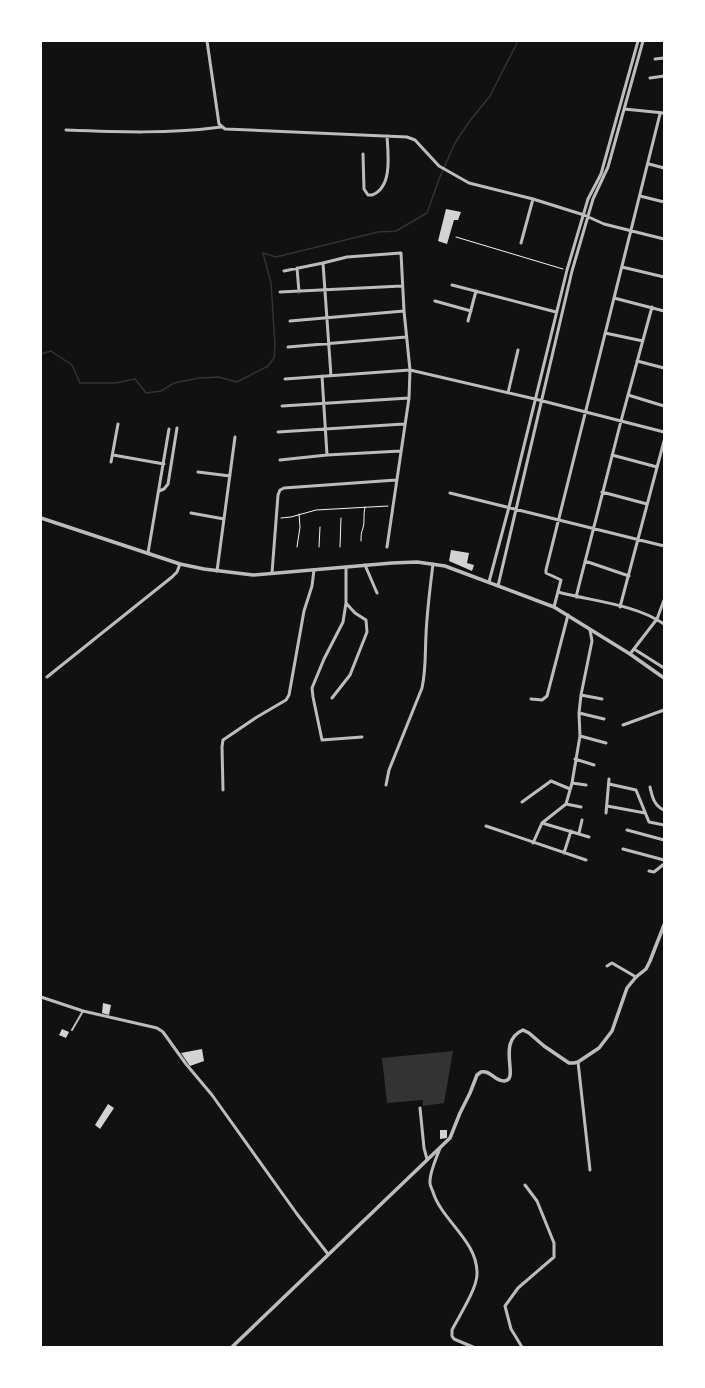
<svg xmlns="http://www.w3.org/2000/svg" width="705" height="1388" font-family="'Work Sans',sans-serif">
<rect width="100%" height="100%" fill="#111"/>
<path fill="#333" d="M453,1051L444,1103L423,1106V1100L387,1103L382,1058Z"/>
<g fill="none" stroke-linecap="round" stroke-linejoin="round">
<path stroke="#333" stroke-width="1.5" d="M41,354L51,351L72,365L80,383H115L135,379L146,393L161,391L174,383L199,378L219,377L237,382L268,366L274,358L275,345L271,283L263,253L276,257L378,232L396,231L427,213L439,179L455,143L469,122L490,96L518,41"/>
</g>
<path fill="#d3d3d3" d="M446,209L461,212L458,220H454L447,244L438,241Z
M451,550L469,553L467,563L474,565L472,571L449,561Z
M103,1003L111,1005L109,1015L102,1013Z
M62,1029L69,1032L66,1038L59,1035Z
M202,1049L204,1061L190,1066L181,1053Z
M108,1104L114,1108L100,1129L95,1125Z
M440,1130H447V1138L440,1139Z"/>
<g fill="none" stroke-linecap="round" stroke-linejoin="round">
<path stroke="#f5f5f5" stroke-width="1" d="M456,237L563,269
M281,518L291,517L316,510L388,506
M361,541C361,536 361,533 363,528C365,522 363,514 365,507
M297,547L300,527L299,514
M319,547L320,527
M340,547L341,518"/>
<path stroke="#bcbcbc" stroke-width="2" d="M72,1030L83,1011"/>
<path stroke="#bcbcbc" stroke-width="3" d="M207,41L219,124L225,129L407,137L415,140L439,166L469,183L533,199L584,215L604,224L664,239
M655,59L664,58
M650,78L664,76
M624,109L664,113
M66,130C118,132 170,134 221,127
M363,154L364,189L368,195H372C393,187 388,154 387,136
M649,164L664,168
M640,196L664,202
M521,243L533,199
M323,263L347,257L401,253L404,311L410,370L409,398L387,547
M622,267L664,277
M297,268L299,292
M284,271L323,263L331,376
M452,285L556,312
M280,292L402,286
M614,298L664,311
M435,301L471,311
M290,321L404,311
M468,321L476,291
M605,333L643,341
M288,347L406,337
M637,361L664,368
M322,376L327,455
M285,379L410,370L535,399L664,432
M508,393L518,350
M628,395L664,406
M282,406L409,398
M278,432L404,424
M113,455L164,464
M612,455L657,467
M280,460L327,455L401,451
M111,462L118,424
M198,472L230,476
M159,491L164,489L168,484L177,428
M602,492L647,504
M450,493L664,546
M191,513L224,519
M148,553L169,429
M585,561L629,576
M365,565L377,593
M217,571L235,437
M272,573L278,495L280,490L284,488L396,480
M489,582L509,507L567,270L588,199L601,174L638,41
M498,586L572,271L593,199L608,167L643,41
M558,592C591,601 635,604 664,624
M576,597L621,421L652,307
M346,603L343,622L324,659L312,688L313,697L322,740L362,737
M554,607L561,580L546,573V570L660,114
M620,607L664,441
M634,649L664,668
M630,654L657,619L664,600
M47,677L172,577L177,572L180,564
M581,695L602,699
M332,698L350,675L367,632L366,620L355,613L346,603V567
M531,699L542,700L547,696L568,615
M579,713L604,719
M623,725L664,710
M580,736L606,743
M575,759L594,765
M572,783L586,785
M609,784L636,790L649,822L664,825
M386,785L389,770L422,688C426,670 425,653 426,635C427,611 430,588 433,564
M650,787C652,796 654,806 664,810
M223,790L222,747L223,740L257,717L286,700L289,695L304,611L312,586L314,570
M522,802L551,781L570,789
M566,804L581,807
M607,806L645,813
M606,813L609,779
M542,823L589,837
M486,826L586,860
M627,830L664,840
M579,833L582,820
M533,843L542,823L566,804L572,783L580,736L579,713L581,695L592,641L590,630
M623,849L664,860
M564,853L571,831
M649,871L654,872L664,864
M607,966L612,963L636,977
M41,997L83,1011L157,1028L163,1032L186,1064L212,1095L297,1214L328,1254
M578,1062L590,1170
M420,1108L424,1148L427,1159
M440,1148C437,1157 429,1173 430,1183C430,1186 432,1189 433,1192C442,1221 478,1241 477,1274C477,1289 459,1316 452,1330V1336L454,1339L473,1347
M522,1347L511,1329L505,1306L518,1288L554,1257V1243L537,1201L525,1185"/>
<path stroke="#bcbcbc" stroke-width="3.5" d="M41,518L180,564L204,569L253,575L392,563L417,562L445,566L554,607L630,654L664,678
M232,1347L450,1138L460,1113L470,1093L477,1075L481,1072C491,1070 494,1081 504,1081C521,1080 495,1042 523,1030L529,1033L544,1046L569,1063H574L578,1062L599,1048L612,1031L627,988L636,977L646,969L650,961L664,925"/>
</g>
<rect width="705" height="1388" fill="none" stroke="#ffffff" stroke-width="84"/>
</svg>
